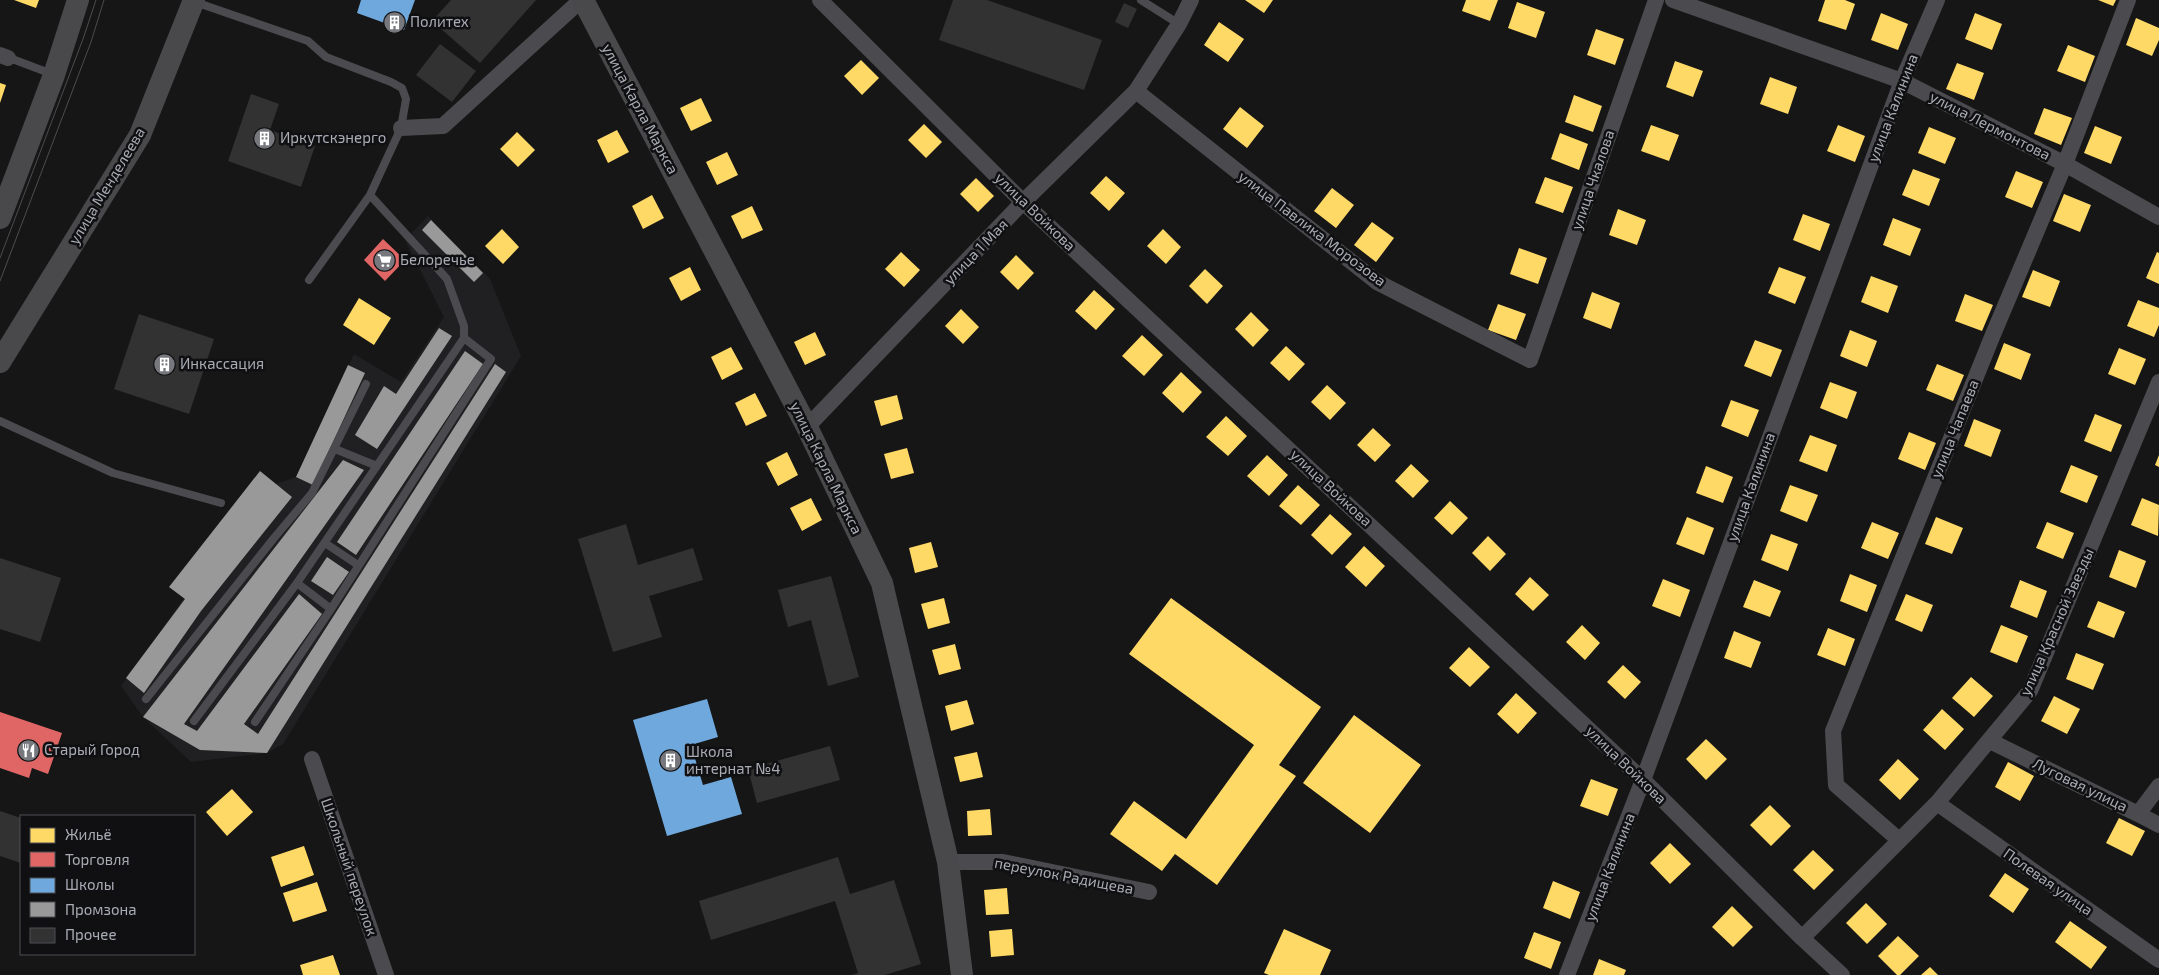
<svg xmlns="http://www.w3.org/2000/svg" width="2159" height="975" font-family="'Exo 2',sans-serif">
<rect width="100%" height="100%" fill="#161616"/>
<path fill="#202022" d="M428,216L490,279L521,356L283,744L267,753L191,762L143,717L121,686L184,598L276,484L296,477L354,354L401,382L444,317L405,240Z"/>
<path fill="#ffd966" d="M14,0H39L36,8Z
M1245,0H1273L1264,13Z
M1466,0H1498L1490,21L1462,11Z
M1825,0H1845L1855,4L1846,30L1818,21Z
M2098,0H2116L2113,6Z
M1517,2L1545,12L1536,38L1508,28Z
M1881,13L1908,24L1898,50L1871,40Z
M1975,13L2002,24L1992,50L1965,39Z
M2136,18L2159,28V40L2152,56L2126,45Z
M1219,22L1244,39L1228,62L1204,45Z
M1596,29L1624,39L1615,65L1587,55Z
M2068,45L2095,56L2085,82L2057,71Z
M861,60L879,78L862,95L844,76Z
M1675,61L1703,71L1693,97L1666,87Z
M1957,63L1984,73L1974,100L1946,89Z
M1770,77L1797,87L1788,114L1760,104Z
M0,83L6,85L0,103Z
M1574,95L1602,106L1593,132L1565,122Z
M701,98L712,121L691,131L680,108Z
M1240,107L1264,126L1247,148L1223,129Z
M2044,108L2072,118L2061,145L2034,134Z
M924,124L942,142L926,158L908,140Z
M1651,125L1679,135L1669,161L1641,151Z
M1838,125L1865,136L1855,162L1827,151Z
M2095,126L2122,137L2111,164L2084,153Z
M1929,127L1956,138L1945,164L1918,153Z
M617,130L629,152L608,163L597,140Z
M517,132L535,150L518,167L500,149Z
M1560,133L1588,144L1579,170L1551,159Z
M727,152L738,175L717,185L706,162Z
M1913,169L1940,179L1929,206L1902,195Z
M2016,171L2043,182L2032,208L2005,197Z
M1106,176L1125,193L1109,211L1090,193Z
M1545,177L1573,187L1563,213L1535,203Z
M976,178L994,196L978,212L960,194Z
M1332,188L1354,205L1336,228L1314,211Z
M2064,194L2091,205L2080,232L2053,221Z
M652,195L664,218L643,229L632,206Z
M752,206L763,230L742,239L731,216Z
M1618,209L1646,220L1637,245L1609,235Z
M1803,214L1830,224L1820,251L1793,240Z
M1893,218L1921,229L1910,256L1883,245Z
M1372,222L1394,238L1376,262L1354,245Z
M502,229L519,247L503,264L485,246Z
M1163,229L1181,247L1166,264L1147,246Z
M1519,248L1547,258L1538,284L1510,274Z
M901,252L920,270L904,287L885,269Z
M2157,252L2159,253V284L2146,278Z
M1016,255L1034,273L1018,290L1000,272Z
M690,267L701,290L681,301L669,278Z
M1779,267L1806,277L1795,304L1768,293Z
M1205,269L1223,286L1207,304L1189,286Z
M2033,270L2060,281L2050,307L2022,297Z
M1871,276L1898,286L1888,313L1861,302Z
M1094,290L1115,309L1096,330L1075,311Z
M1592,292L1620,303L1611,329L1583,318Z
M1965,294L1993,305L1982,331L1955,321Z
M359,298L391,318L374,345L343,325Z
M2138,300L2159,308V325L2154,337L2127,326Z
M1498,304L1526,314L1516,340L1488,330Z
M961,309L979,327L963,344L945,326Z
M1251,312L1269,330L1253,347L1235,329Z
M1850,330L1877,341L1867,367L1840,356Z
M815,332L826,355L805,365L794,342Z
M1142,335L1163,355L1144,376L1122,356Z
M1755,340L1782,350L1771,377L1744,366Z
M2004,343L2031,354L2021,380L1994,369Z
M1286,346L1305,364L1289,381L1270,363Z
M731,347L743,369L722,380L711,357Z
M2119,348L2146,359L2135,385L2108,374Z
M1937,364L1964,375L1953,401L1926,390Z
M1181,372L1202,392L1183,413L1162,393Z
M1830,382L1857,392L1847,419L1820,408Z
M1327,385L1346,403L1330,420L1311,402Z
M755,393L767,416L746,426L735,403Z
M897,395L903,419L881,426L874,401Z
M1731,400L1759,410L1748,437L1721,426Z
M2095,414L2122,425L2111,452L2084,441Z
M1226,416L1247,436L1228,456L1206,437Z
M1974,419L2001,430L1991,457L1964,446Z
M1373,428L1391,445L1375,462L1357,445Z
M1909,432L1936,443L1925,470L1898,459Z
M1810,435L1837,445L1827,472L1799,461Z
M907,448L914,473L891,479L884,454Z
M787,452L798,475L778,486L766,463Z
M1267,455L1288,475L1269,496L1247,476Z
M2159,455V467L2155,465Z
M1411,464L1429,481L1413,498L1395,481Z
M2071,465L2098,476L2087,503L2060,492Z
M1706,466L1733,477L1723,503L1696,493Z
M1298,485L1320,505L1301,525L1279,506Z
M1790,485L1818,495L1807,522L1780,511Z
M811,498L822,520L802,531L790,508Z
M2142,498L2159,505L2158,536L2131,525Z
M1450,501L1468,518L1452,535L1434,518Z
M1330,514L1352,534L1332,555L1311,535Z
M1687,517L1714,528L1704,555L1676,544Z
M1936,517L1963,528L1952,554L1925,544Z
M1872,522L1899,533L1888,559L1861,548Z
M2047,522L2074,533L2063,559L2036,548Z
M1771,534L1798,544L1788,571L1761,560Z
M1488,536L1506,554L1490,571L1472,553Z
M931,542L938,567L915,573L909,548Z
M1364,546L1385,566L1366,587L1345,567Z
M2119,550L2146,561L2136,588L2109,577Z
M1850,574L1877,585L1867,612L1840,601Z
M1530,577L1549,595L1533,611L1515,594Z
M1663,579L1690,590L1680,617L1652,606Z
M1754,580L1781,591L1770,617L1743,607Z
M2020,580L2047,591L2037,618L2010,607Z
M1906,594L1933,605L1922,632L1895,620Z
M944,598L950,623L928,629L921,604Z
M1171,598L1321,707L1279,765L1296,776L1217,885L1175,854L1162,871L1110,834L1134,801L1186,839L1254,745L1129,654Z
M2098,601L2125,612L2114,638L2087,627Z
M1582,625L1600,643L1585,660L1566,642Z
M2001,625L2028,636L2017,663L1990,652Z
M1828,628L1855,639L1845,666L1817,655Z
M1734,631L1761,642L1751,668L1724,658Z
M955,644L961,669L939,675L932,650Z
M1469,647L1490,667L1470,687L1449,668Z
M2076,653L2104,664L2093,690L2066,679Z
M1623,665L1641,682L1625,699L1607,682Z
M1971,677L1993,696L1974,717L1952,698Z
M1516,693L1537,713L1518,734L1497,714Z
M2054,696L2080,709L2067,734L2041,721Z
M967,700L974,724L951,731L945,706Z
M1942,709L1964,729L1945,750L1923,730Z
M1354,715L1421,765L1370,833L1303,783Z
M1706,739L1727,759L1706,780L1686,759Z
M977,752L983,777L960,782L954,757Z
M1898,759L1919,779L1900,800L1879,780Z
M2008,762L2034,776L2020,801L1995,787Z
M1591,779L1618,789L1608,816L1580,806Z
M232,789L253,812L227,836L206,812Z
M1770,805L1791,826L1771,846L1750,825Z
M990,809L992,835L968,836L967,811Z
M2119,818L2145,831L2132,856L2106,843Z
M1670,843L1691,864L1670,884L1650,863Z
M304,846L314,875L281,887L271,857Z
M1813,850L1834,870L1814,890L1793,870Z
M2005,873L2029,889L2013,913L1989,896Z
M1553,881L1580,892L1570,919L1543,908Z
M317,882L327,911L293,922L283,893Z
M1007,888L1009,914L986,915L984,890Z
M1866,903L1887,924L1867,944L1846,923Z
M1732,906L1753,927L1733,947L1712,927Z
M2070,921L2107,947L2091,969L2055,942Z
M1012,929L1014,955L991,957L989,931Z
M1284,929L1331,950L1320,975H1269L1264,973Z
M1534,932L1561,942L1551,969L1524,958Z
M1898,936L1919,956L1900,975H1897L1878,956Z
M333,955L340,975H303L300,965Z
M1599,959L1626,970L1624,975H1593Z
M1930,967L1938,975H1921Z"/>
<path fill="#e06666" d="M383,239L405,260L385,281L364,260Z
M0,712L62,733L48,774L32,768L29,778L0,768Z"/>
<path fill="#6fa8dc" d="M361,0H415L404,30L357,13Z
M707,699L718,737L691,745L703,785L731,777L742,814L667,836L633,720Z"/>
<path fill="#999" d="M431,220L483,273L474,282L422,230Z
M439,328L452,336L377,449L355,435L384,386L396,394Z
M465,351L483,364L356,555L337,542Z
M495,364L506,372L267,753L200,750L143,717L343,460L364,470L184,724L197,731L299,594L322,614L244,724L258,734Z
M348,365L365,373L313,485L296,477Z
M260,471L292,497L201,611L144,693L126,678L185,599L169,587Z
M327,557L349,572L333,595L311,581Z"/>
<path fill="#323233" d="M451,0H536L480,63L432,21Z
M953,0H987L1102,40L1084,90L939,40Z
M1124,3L1137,9L1128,28L1115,22Z
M440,44L476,71L452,102L416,75Z
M251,94L279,104L270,130L315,146L301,187L228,161Z
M139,314L214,339L189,414L114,389Z
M626,524L638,565L693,548L703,580L649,596L662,637L613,652L578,539Z
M0,558L61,578L40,642L0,629Z
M831,576L859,677L828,686L811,620L788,627L778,590Z
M830,746L840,780L757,803L748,769Z
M0,811L21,818V863L0,856Z
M838,857L850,894L894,880L921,964L885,975H852L858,973L835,901L711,940L699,901Z"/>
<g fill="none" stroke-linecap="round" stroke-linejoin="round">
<path stroke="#4b4b4f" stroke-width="8" d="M1141,0L1179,24
M7,57L52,74
M309,280L370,195
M0,421L113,473L221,503
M335,449L377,466
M325,543L358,565
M297,583L331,609
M146,699L274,538L312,493L366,384
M194,721L297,583L464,338V326L447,279L370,195L401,128L406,99L402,88L391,82L326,57L308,41L195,2
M255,722L331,609L491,359L464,338"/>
<path stroke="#4b4b4f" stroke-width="16" d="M820,0L1023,202L1643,780L1802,938L1842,975
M1673,0L1902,81L2065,164L2159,217
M0,55L8,58
M1136,91L1377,282L1530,360L1656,0
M401,128L443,126L581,0
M807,427L1023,202L1136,91L1179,24L1191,0
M1990,741L2138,814L2159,786
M312,759L386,975
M1937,803L2159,960
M2138,814L2159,825
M1899,840L1836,785L1833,731L1992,337L2065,164L2128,0
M948,862H1003L1149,892
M1802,938L1937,803L2030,691L2159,382
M1567,975L1643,780L1902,81L1937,0"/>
<path stroke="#49494c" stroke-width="22" d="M583,0L807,427L882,583L948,862L962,975
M0,218L54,75L78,0
M0,362L140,135L194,0"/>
<path stroke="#4c4d4f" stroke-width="1" d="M0,258L83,39L96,0
M0,281L91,42L104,0"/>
</g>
<defs>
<symbol id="building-disc" viewBox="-11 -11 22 22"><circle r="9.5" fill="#76787d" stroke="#101012"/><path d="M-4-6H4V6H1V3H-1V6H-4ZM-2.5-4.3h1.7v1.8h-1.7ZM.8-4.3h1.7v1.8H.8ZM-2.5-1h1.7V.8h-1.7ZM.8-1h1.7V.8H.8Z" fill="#fff"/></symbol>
<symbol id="supermarket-disc" viewBox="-11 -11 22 22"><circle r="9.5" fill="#76787d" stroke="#101012"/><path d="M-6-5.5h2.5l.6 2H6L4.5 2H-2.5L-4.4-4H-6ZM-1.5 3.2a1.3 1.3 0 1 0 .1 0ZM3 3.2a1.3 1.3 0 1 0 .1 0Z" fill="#fff"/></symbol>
<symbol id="restaurant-disc" viewBox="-11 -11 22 22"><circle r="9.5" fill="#76787d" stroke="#101012"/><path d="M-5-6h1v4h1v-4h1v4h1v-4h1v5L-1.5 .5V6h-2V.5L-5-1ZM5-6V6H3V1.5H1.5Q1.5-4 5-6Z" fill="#fff"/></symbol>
</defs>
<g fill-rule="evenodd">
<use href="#building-disc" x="382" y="10" width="25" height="25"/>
<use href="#building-disc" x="252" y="126" width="25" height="25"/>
<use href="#supermarket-disc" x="372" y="248" width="25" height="25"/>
<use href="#building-disc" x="152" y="352" width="25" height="25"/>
<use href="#restaurant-disc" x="16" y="738" width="25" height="25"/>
<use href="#building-disc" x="658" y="748" width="25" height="25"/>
</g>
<g text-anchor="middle" stroke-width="5" stroke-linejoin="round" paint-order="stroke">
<g font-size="15" fill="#a9acb5" stroke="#101012" text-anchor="start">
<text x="410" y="27">Политех</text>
<text x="280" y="143">Иркутскэнерго</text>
<text x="400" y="265">Белоречье</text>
<text x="180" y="369">Инкассация</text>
<text x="44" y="755">Старый Город</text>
<text x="686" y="757">Школа<tspan x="686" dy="17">интернат №4</tspan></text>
</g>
<g font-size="15" fill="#a9acb5" stroke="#101012">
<text transform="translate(1893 108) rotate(-69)" y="5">улица Калинина</text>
<text transform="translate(640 109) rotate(62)" y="5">улица Карла Маркса</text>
<text transform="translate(1990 126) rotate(27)" y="5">улица Лермонтова</text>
<text transform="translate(1593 180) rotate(-71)" y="5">улица Чкалова</text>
<text transform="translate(107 186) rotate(-59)" y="5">улица Менделеева</text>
<text transform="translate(1035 212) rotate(44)" y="5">улица Войкова</text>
<text transform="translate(1312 229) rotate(37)" y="5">улица Павлика Морозова</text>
<text transform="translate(976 252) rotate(-46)" y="5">улица 1 Мая</text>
<text transform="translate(1955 429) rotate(-68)" y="5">улица Чапаева</text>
<text transform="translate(826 468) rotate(64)" y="5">улица Карла Маркса</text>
<text transform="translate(1751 487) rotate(-70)" y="5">улица Калинина</text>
<text transform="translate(1331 488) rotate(43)" y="5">улица Войкова</text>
<text transform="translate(2057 622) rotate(-66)" y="5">улица Красной Звезды</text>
<text transform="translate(1626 765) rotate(44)" y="5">улица Войкова</text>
<text transform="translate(2080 785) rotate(26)" y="5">Луговая улица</text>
<text transform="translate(349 867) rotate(71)" y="5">Школьный переулок</text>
<text transform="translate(1610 867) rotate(-69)" y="5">улица Калинина</text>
<text transform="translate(1064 876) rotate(11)" y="5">переулок Радищева</text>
<text transform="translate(2048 882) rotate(35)" y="5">Полевая улица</text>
</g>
</g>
<rect x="20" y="815" width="175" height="140" fill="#101012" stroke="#4d4e53"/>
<rect x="30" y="828" width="25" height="15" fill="#ffd966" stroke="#4d4e53"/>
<text x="65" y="840" font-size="15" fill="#a9acb5">Жильё</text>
<rect x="30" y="852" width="25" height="15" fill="#e06666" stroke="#4d4e53"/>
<text x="65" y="865" font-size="15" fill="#a9acb5">Торговля</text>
<rect x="30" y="878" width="25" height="15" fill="#6fa8dc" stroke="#4d4e53"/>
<text x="65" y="890" font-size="15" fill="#a9acb5">Школы</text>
<rect x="30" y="902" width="25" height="15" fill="#999999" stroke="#4d4e53"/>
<text x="65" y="915" font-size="15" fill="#a9acb5">Промзона</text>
<rect x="30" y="928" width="25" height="15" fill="#323233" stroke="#4d4e53"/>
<text x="65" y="940" font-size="15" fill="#a9acb5">Прочее</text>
</svg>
